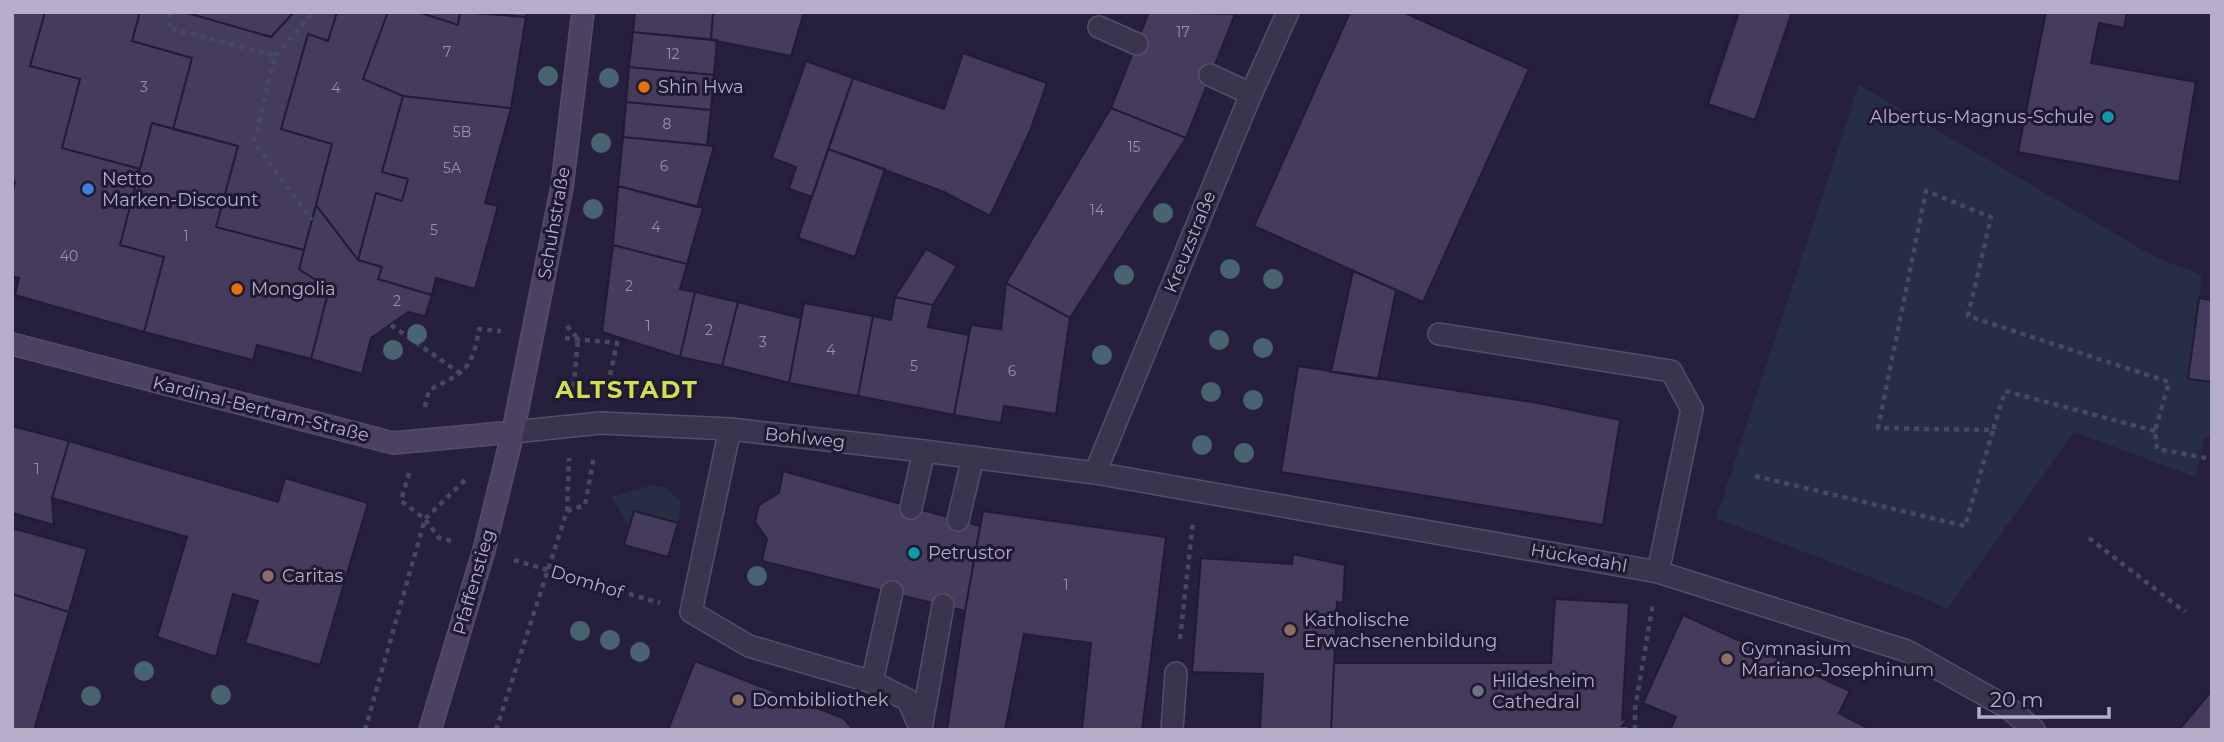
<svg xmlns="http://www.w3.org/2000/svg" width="2224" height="742" font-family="Montserrat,sans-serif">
<rect width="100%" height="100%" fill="#27203d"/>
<path fill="#262e43" d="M1859,85L2157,258L2202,275L2188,378L2212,382V438H2204L2196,477L2074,432L1947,609L1924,598L1716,518Z
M652,485L664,487L680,501V514L678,523L634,511L629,527L612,497Z"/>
<path fill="#443b5d" stroke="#211b33" stroke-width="2" d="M12,12H45L30,66L80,79L62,148L140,169L120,245L164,257L144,332L15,295L19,278L12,276V193L15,182L12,181Z
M45,12H140L132,41L192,58L173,129L152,123L140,169L62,148L80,79L30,66Z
M140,12H184L271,37L294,12H337L328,41L308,34L281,129L332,144L304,250L216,227L238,146L173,129L192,58L132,41Z
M184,12H294L271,37Z
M337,12H388L363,79L403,96L382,172L408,179L402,201L376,193L358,260L316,205L332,144L281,129L308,34L328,41Z
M388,12H418L458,25L460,12L526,17L511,108L403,96L363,79Z
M418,12H460L458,25Z
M472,12H527L526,17Z
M635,12H713L711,40L633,32Z
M713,12H804L791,56L711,40Z
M1149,12L1235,14L1186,138L1111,108Z
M1350,12H1403L1529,69L1423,302L1254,226Z
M1739,12H1792L1755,120L1708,104Z
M2046,12H2127L2124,28L2099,23L2091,63L2196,82L2179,182L2018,152Z
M633,32L717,40L714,75L629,67Z
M963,53L1047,83L1030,131L990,216L944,192L828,149L853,78L944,109Z
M806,61L853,78L812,197L789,189L796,167L772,158Z
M629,67L714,75L711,110L626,102Z
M403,96L511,108L485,203L498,206L475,289L436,278L432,295L378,279L382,267L358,260L376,193L402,201L408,179L382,172Z
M626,102L711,110L707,145L623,137Z
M1111,108L1186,138L1070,318L1006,283Z
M152,123L238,146L216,227L304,250L299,269L329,289L311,359L257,345L253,360L144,332L164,257L120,245Z
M623,137L714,146L697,207L618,186Z
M828,149L885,169L855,257L798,238Z
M618,186L703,208L687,264L613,245Z
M316,205L358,260L382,267L378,279L432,295L425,316L408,312L371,338L362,374L311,359L329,289L299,269Z
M613,245L687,264L680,289L695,292L680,357L602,332Z
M926,249L957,266L933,305L895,297Z
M1353,271L1396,290L1378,379L1331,372Z
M1006,283L1070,318L1056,414L1004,406L1001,423L954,415L971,325L1001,329Z
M695,292L738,302L722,366L680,357Z
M895,297L933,305L928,327L969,335L954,415L858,396L873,316L891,320Z
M2199,298L2212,300V382L2188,379Z
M738,302L801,318L789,383L722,366Z
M804,303L873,316L858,396L789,383Z
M1298,366L1538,403L1620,420L1603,525L1281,472Z
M12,426L69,441L52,498L54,525L12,513Z
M69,441L278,502L285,478L368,503L320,665L245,643L258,601L233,594L216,657L157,637L187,537L52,498Z
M783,471L980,526L965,611L762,561L767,539L755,522L759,505L779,493Z
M634,511L678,523L668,557L624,545Z
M983,511L1166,537L1142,730H1082L1091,643L1024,634L1005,730H947L965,611Z
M12,528L87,549L69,612L12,594Z
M1293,554L1345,565L1343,603L1337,602L1331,730H1260L1263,674L1192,672L1201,558L1292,564Z
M12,594L69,612L34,730H12Z
M1555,599L1629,603L1622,720L1625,718L1627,720L1622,726H1629V730H1331L1334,663H1551Z
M1683,615L1850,691L1839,713L1871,730H1670L1676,717L1643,703Z
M695,661L843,718L854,730H668Z
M2212,690V730H2179Z"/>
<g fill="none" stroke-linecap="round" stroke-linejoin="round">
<defs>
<path id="lane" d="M1099,27L1137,44
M1210,75L1251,94
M1439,334L1671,371L1692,409L1658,572
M911,508L924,451
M958,520L973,457
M872,682L892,592
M921,729L943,605
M1172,730L1176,673"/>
<path id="street" d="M730,429L691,612L749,646L872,682L908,700L921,730
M513,432L601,423L730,429L924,451L1095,473L1658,572L1907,651L2010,709L2034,730
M1095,473L1251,94L1288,12"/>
<path id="secondary" d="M12,344L393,443L513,432
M430,730L484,550L513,432L562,187L583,12"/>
</defs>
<use href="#lane" stroke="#554e67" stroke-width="24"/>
<use href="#street" stroke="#554e67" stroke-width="24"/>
<use href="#secondary" stroke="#554e67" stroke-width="24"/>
<path stroke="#444a5f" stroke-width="4.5" stroke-dasharray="5 5" stroke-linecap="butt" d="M171,12L168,28L275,56L254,142L312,220
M275,56L314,12
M391,325L461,374
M567,326L578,339L573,394
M565,338L617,343L607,389
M425,407L429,390C465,372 472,370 479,329L501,331
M2155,431L2005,391L1993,430L1878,428L1926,191L1991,217L1968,316L2169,382L2155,431L2157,449L2212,459
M409,473L401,501L425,519L439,538L452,541
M1755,476L1965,526L1993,430
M567,511L585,505L594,456
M2089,538L2185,612
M514,560L660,603
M1180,639L1193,521
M365,730L425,519L468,477
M496,730L567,511L569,458
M1635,730V709L1653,603"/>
<use href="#lane" stroke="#3a344d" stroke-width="21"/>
<use href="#street" stroke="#3a344d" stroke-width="21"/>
<use href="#secondary" stroke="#4b4160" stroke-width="21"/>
</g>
<g fill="#48646e">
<circle cx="548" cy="76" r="10"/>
<circle cx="609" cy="78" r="10"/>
<circle cx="601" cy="143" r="10"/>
<circle cx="593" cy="209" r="10"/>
<circle cx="1163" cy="213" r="10"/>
<circle cx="1230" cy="269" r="10"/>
<circle cx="1124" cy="275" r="10"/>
<circle cx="1273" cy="279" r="10"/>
<circle cx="417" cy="334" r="10"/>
<circle cx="1219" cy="340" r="10"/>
<circle cx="1263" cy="348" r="10"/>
<circle cx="393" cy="350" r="10"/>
<circle cx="1102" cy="355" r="10"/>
<circle cx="1211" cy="392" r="10"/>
<circle cx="1253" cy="400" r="10"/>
<circle cx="1202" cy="445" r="10"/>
<circle cx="1244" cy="453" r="10"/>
<circle cx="757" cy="576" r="10"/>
<circle cx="580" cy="631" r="10"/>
<circle cx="610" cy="640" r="10"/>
<circle cx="640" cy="652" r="10"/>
<circle cx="144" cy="671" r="10"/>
<circle cx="221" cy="695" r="10"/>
<circle cx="91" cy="696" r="10"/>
</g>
<g fill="#e8710a" stroke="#1f1931" stroke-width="2.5">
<circle cx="644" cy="87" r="7"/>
<circle cx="237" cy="289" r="7"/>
</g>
<g fill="#0f9aa8" stroke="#1f1931" stroke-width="2.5">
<circle cx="2108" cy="117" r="7"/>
<circle cx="914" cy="553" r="7"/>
</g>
<circle fill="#3f7fe0" stroke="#1f1931" stroke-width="2.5" cx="88" cy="189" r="7"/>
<g fill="#8d6e63" stroke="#1f1931" stroke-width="2.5">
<circle cx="268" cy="576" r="7"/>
<circle cx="1290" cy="630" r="7"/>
<circle cx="1727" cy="659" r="7"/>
<circle cx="738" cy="700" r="7"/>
</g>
<circle fill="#6b7280" stroke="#1f1931" stroke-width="2.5" cx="1478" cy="691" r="7"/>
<g text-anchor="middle" stroke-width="6" stroke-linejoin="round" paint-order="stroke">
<g font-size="14" fill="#9a91ae">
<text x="1183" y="37">17</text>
<text x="447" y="57">7</text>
<text x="673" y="59">12</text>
<text x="144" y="92">3</text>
<text x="336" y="93">4</text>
<text x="667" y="129">8</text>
<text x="462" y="137">5B</text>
<text x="1134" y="152">15</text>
<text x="664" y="171">6</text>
<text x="452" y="173">5A</text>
<text x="1097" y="215">14</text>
<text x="656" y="232">4</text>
<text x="434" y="235">5</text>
<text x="186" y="241">1</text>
<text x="69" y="261">40</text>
<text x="629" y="291">2</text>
<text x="397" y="306">2</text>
<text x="648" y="331">1</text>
<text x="709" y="335">2</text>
<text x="763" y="347">3</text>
<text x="831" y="355">4</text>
<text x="914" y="371">5</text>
<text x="1012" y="376">6</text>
<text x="37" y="474">1</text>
<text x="1066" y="590">1</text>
</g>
<g font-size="18" fill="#b6aec9" stroke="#1f1931" text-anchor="start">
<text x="658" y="93">Shin Hwa</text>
<text x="2094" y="123" text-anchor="end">Albertus-Magnus-Schule</text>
<text x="102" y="185">Netto<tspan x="102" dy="21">Marken-Discount</tspan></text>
<text x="251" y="295">Mongolia</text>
<text x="928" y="559">Petrustor</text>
<text x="282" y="582">Caritas</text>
<text x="1304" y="626">Katholische<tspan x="1304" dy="21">Erwachsenenbildung</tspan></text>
<text x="1741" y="655">Gymnasium<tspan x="1741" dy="21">Mariano-Josephinum</tspan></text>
<text x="1492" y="687">Hildesheim<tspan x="1492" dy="21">Cathedral</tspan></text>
<text x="752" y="706">Dombibliothek</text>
</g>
<g font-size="18" fill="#b6aec9" stroke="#1f1931">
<text transform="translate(554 223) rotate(-80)" y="6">Schuhstraße</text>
<text transform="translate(1190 242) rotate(-68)" y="6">Kreuzstraße</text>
<text transform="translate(261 409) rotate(14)" y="6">Kardinal-Bertram-Straße</text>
<text transform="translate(805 438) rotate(6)" y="6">Bohlweg</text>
<text transform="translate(1579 558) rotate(10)" y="6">Hückedahl</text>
<text transform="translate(474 582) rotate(-74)" y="6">Pfaffenstieg</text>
<text transform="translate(587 582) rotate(17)" y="6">Domhof</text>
</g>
<g font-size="24" font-weight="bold" letter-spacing="2" fill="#cfdf53" stroke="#1f1931">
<text x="627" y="398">ALTSTADT</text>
</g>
</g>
<rect width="2224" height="742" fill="none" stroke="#b6aec9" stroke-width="28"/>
<path d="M1979 707v10h130v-10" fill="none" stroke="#b6aec9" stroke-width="3.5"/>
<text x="1990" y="707" font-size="21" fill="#b6aec9" stroke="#1f1931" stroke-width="5" paint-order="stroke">20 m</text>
</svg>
